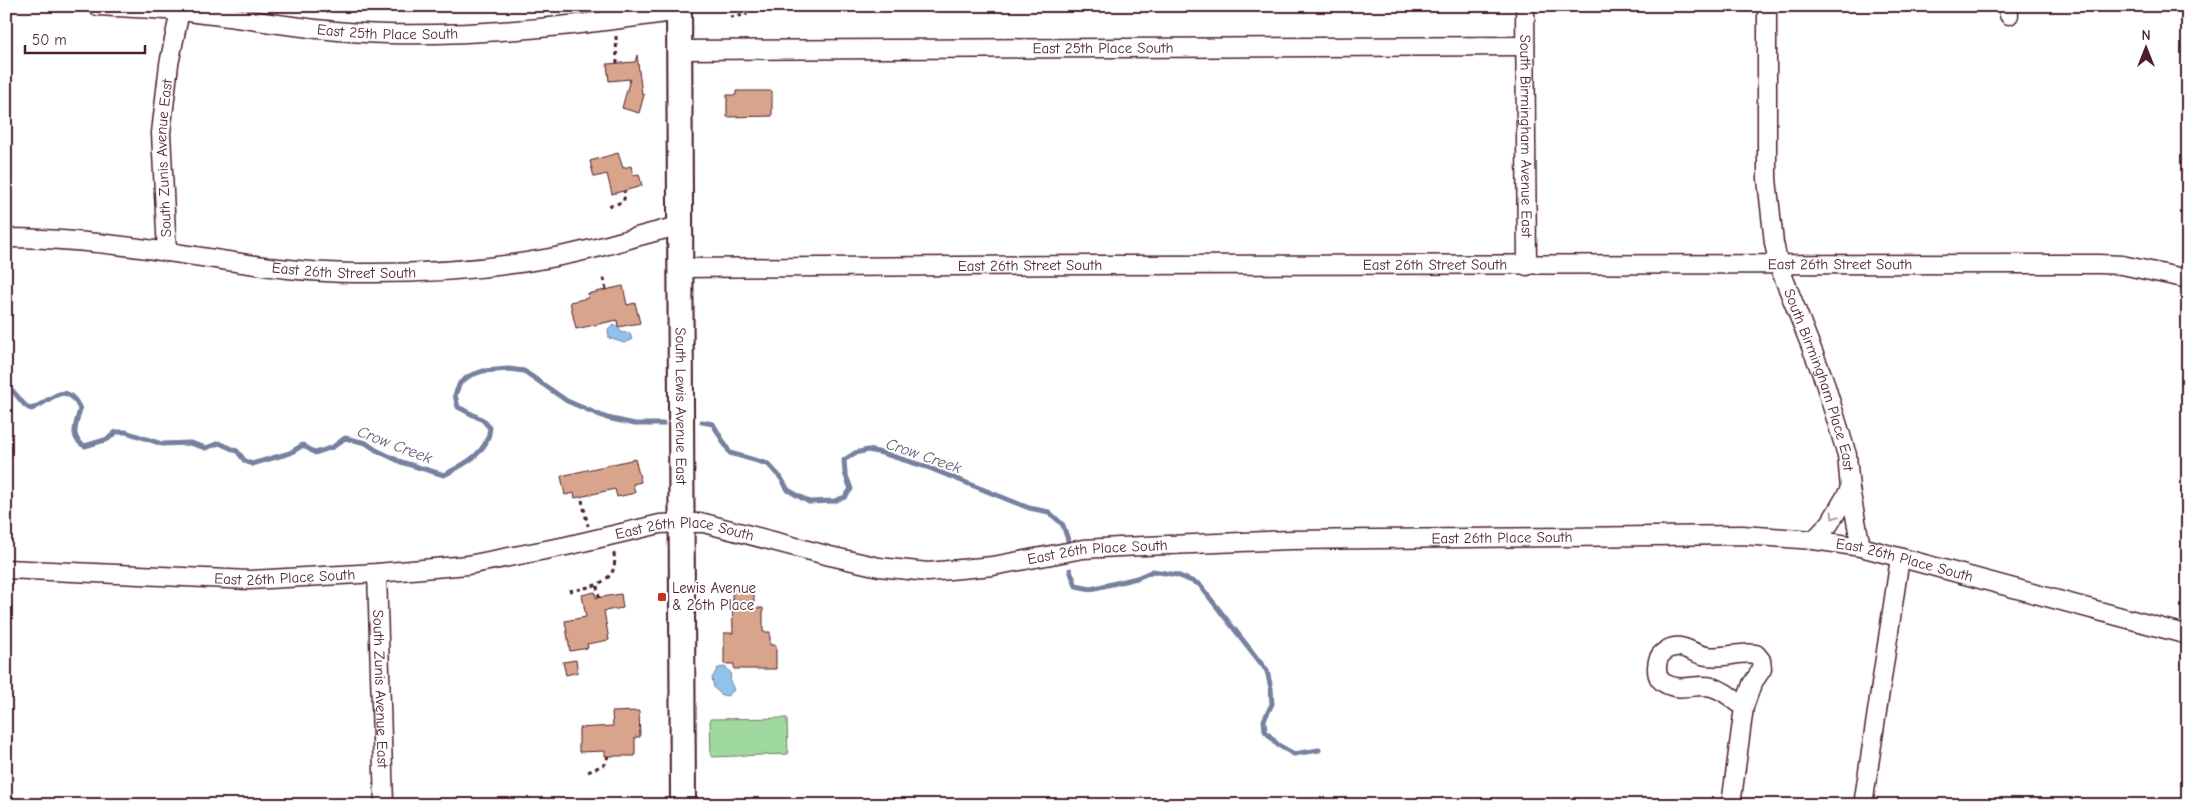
<svg xmlns="http://www.w3.org/2000/svg" width="2194" height="811" font-family="'Comic Neue',sans-serif">
<rect width="100%" height="100%" fill="#fff"/>
<filter id="ink" filterUnits="userSpaceOnUse"><feTurbulence type="fractalNoise" baseFrequency=".02" numOctaves="2"/><feDisplacementMap in="SourceGraphic" scale="10" xChannelSelector="R" yChannelSelector="G"/><feConvolveMatrix kernelMatrix="1 2 1 2 8 2 1 2 1" color-interpolation-filters="sRGB"/></filter>
<g filter="url(#ink)">
<path fill="#9fd99f" stroke="#747c65" d="M787,718L788,754L711,757L710,719Z"/>
<path fill="#91c2ec" stroke="#75819f" d="M614,325L617,326L621,332L630,333L632,340L624,343L609,338L608,329Z
M725,667L731,673L730,681L734,690L728,696L722,695L714,688L712,678L718,668Z"/>
<g fill="none" stroke-linecap="round" stroke-linejoin="round">
<path stroke="#75819f" stroke-width="5" d="M6,387C18,391 20,405 31,409C50,403 65,377 80,409C77,423 68,438 85,446L108,439L116,432H126L162,444L190,443L206,448L219,443L237,451L245,461L252,464L290,453L303,445L315,453L333,447L345,438L366,443L376,450L401,462L444,475C465,464 488,453 490,428L483,420L458,407L455,395L460,383L469,376L483,371L509,369L524,371L567,401L607,418L635,424H663
M702,422L713,424L730,453L768,464L781,478L788,490L809,502L834,501L845,497L851,489L845,473L844,460L855,453L868,450L882,453L927,467L1029,508L1049,512L1063,525L1070,546
M1070,570L1076,586L1091,589L1137,578L1153,571L1177,575L1199,584L1267,671L1271,688L1272,704L1264,720L1265,731L1278,745L1294,754L1319,750"/>
</g>
<path fill="#d8a58c" stroke="#4a1f2b" d="M637,55L642,94L644,95L639,113L622,108L630,79L609,81L607,64L635,62Z
M736,91H772V116L727,117V95H736Z
M618,153L623,168L631,166L633,175L639,174L642,186L612,194L607,174L594,177L590,161Z
M623,286L627,305L635,303L640,323L618,327L617,320L576,329L570,302L588,298L587,294Z
M635,459L641,482L633,484L635,493L617,497L615,489L575,498L574,493L565,495L561,476Z
M732,589H754V608H763V632H770V645H776V669H734V664H724V633H733Z
M595,592L596,598L621,594L623,608L604,611L609,640L587,644L588,648L570,651L565,621L586,617L582,595Z
M576,660L578,672L566,675L563,662Z
M639,711L640,737H635V756H605V751L579,752V728L613,726L612,712Z"/>
<g fill="none" stroke-linecap="round" stroke-linejoin="round">
<defs>
<g id="minor">
<path id="s1" d="M97,6C130,8 163,9 196,13C260,20 323,33 388,34C486,36 583,25 679,11"/>
<path id="s2" d="M1525,6L1527,266"/>
<path id="s3" d="M1767,6V179L1774,243L1779,266L1823,377L1836,419L1847,455L1850,489L1861,547"/>
<path d="M2008,6L2009,15"/>
<path id="s4" d="M679,50L1525,46"/>
<path id="s5" d="M6,238C60,238 115,244 168,252C231,261 292,273 356,273C435,274 515,268 592,249C621,242 650,232 680,226"/>
<path id="s6" d="M167,252L161,133L169,64L181,6"/>
<path id="s7" d="M680,268L1091,265L2099,264L2122,265L2188,279"/>
<path d="M1814,540L1830,523L1850,489"/>
<path id="s8" d="M6,569L250,580L377,573L468,565L566,546L660,524L680,523H704L830,556L879,567L928,572L993,566L1083,549L1120,547L1291,540L1742,535L1814,540L1861,547L2188,635"/>
<path id="s9" d="M377,573L384,805"/>
<path d="M1731,805L1744,707L1752,684L1762,669L1761,660L1756,654C1740,651 1723,659 1707,656C1691,654 1679,639 1664,652C1658,656 1657,662 1657,669C1657,676 1660,681 1666,684C1681,692 1697,683 1712,687C1724,690 1734,700 1744,707"/>
<path d="M1863,805L1900,558"/>
</g>
<g id="secondary">
<path id="s10" d="M679,6L683,805"/>
</g>
</defs>
<use href="#minor" stroke="#4a1f2b" stroke-width="21"/>
<use href="#secondary" stroke="#4a1f2b" stroke-width="28"/>
<path stroke="#4a1f2b" stroke-width="3" stroke-dasharray="4 4" stroke-linecap="butt" d="M730,17L746,15L748,6
M616,36L617,63
M609,206L623,202L625,196L624,191
M604,278L606,290
M582,500L588,526
M597,586L599,598
M569,591C593,587 622,582 613,550
M588,772L605,764L608,756"/>
<use href="#minor" stroke="#fff" stroke-width="18"/>
<use href="#secondary" stroke="#fff" stroke-width="24"/>
</g>
<defs><path id="oneway-chevron" d="M-2-3.5L2.5 0L-2 3.5" fill="none" stroke-width="1.6" stroke-linecap="round" stroke-linejoin="round" transform="scale(1.25)"/></defs>
<use stroke="#ae9aa0" href="#oneway-chevron" transform="translate(1834 516) rotate(121)"/>
</g>
<rect fill="#c8321e" stroke="#fff" stroke-width="2" x="657" y="592" width="10" height="10" rx="2.5"/>
<g text-anchor="middle" stroke-width="4" stroke-linejoin="round" paint-order="stroke">
<g font-size="15" fill="#4a1f2b" stroke="#fff">
<text dy="5" stroke="none"><textPath href="#s1" startOffset="292">East 25th Place South</textPath></text>
<text dy="5" stroke="none"><textPath href="#s4" startOffset="424">East 25th Place South</textPath></text>
<text dy="5" stroke="none"><textPath href="#s2" startOffset="130">South Birmingham Avenue East</textPath></text>
<text dy="5" stroke="none"><textPath href="#s6" startOffset="94">South Zunis Avenue East</textPath></text>
<text dy="5" stroke="none"><textPath href="#s7" startOffset="1160">East 26th Street South</textPath></text>
<text dy="5" stroke="none"><textPath href="#s7" startOffset="350">East 26th Street South</textPath></text>
<text dy="5" stroke="none"><textPath href="#s7" startOffset="755">East 26th Street South</textPath></text>
<text dy="5" stroke="none"><textPath href="#s5" startOffset="340">East 26th Street South</textPath></text>
<text dy="5" stroke="none"><textPath href="#s3" startOffset="382">South Birmingham Place East</textPath></text>
<text dy="5" stroke="none"><textPath href="#s10" startOffset="400">South Lewis Avenue East</textPath></text>
<text dy="5" stroke="none"><textPath href="#s8" startOffset="684">East 26th Place South</textPath></text>
<text dy="5" stroke="none"><textPath href="#s8" startOffset="1509">East 26th Place South</textPath></text>
<text dy="5" stroke="none"><textPath href="#s8" startOffset="1104">East 26th Place South</textPath></text>
<text dy="5" stroke="none"><textPath href="#s8" startOffset="1914">East 26th Place South</textPath></text>
<text dy="5" stroke="none"><textPath href="#s8" startOffset="279">East 26th Place South</textPath></text>
<text dy="5" stroke="none"><textPath href="#s9" startOffset="116">South Zunis Avenue East</textPath></text>
</g>
<g font-size="15" fill="#4a1f2b" stroke="#fff" text-anchor="start">
<text x="672" y="593">Lewis Avenue<tspan x="672" dy="17">&amp; 26th Place</tspan></text>
</g>
<g font-size="16" font-style="italic" fill="#63586f" stroke="#fff">
<text transform="translate(395 444) rotate(21)" y="6">Crow Creek</text>
<text transform="translate(924 455) rotate(19)" y="6">Crow Creek</text>
</g>
</g>
<rect width="2194" height="811" fill="none" stroke="#fff" stroke-width="25"/>
<rect x="12" y="12" width="2169" height="786" fill="none" stroke="#4a1f2b" stroke-width="2" filter="url(#ink)"/>
<g transform="translate(2146 48)" stroke="#ffffff" stroke-width="4" paint-order="stroke">
<path d="M0-4L9 19L0 12L-9 19Z" fill="#4a1f2b"/>
<text y="-8" font-size="14" font-weight="bold" text-anchor="middle" fill="#4a1f2b">N</text>
</g>
<path d="M25 45v8h120v-8" fill="none" stroke="#4a1f2b" stroke-width="2.5"/>
<text x="32" y="45" font-size="15" fill="#4a1f2b" stroke="#ffffff" stroke-width="4" paint-order="stroke">50 m</text>
</svg>
